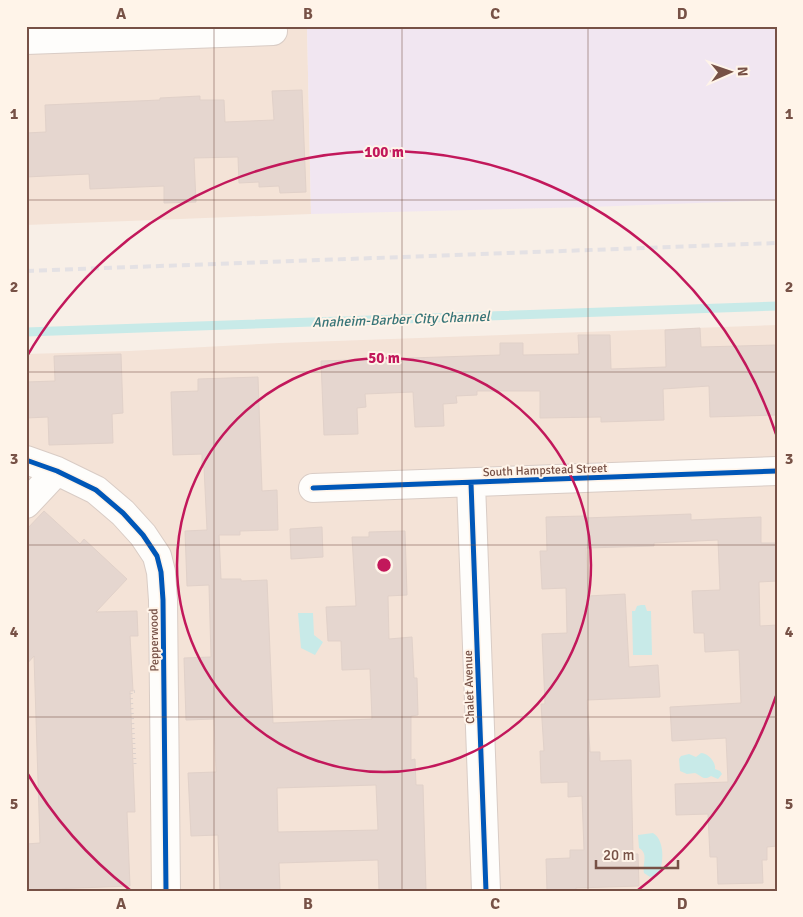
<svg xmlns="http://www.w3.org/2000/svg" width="803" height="917" font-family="Signika,sans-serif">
<rect width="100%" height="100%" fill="#f8efe7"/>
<path fill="#f4e3d7" d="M26,26H307L311,214L26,225Z
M777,325V891H26V354L129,351L279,343Z"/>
<path fill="#f1e6f1" d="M307,26H777V200L590,207L311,214Z"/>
<path fill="#c8eae8" d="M641,605H645L647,611H651L652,655H633L632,611H635L637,606Z
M298,613H313L314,635L323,642L315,655L301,648Z
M701,753C708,753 716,762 715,769L720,771L722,774L718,779L711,776C703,781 702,776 695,773L687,774L680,771L679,759L681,756L689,754L696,757Z
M653,833C665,840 664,864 658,875L650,877L644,873C642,863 649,854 639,848L638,835Z"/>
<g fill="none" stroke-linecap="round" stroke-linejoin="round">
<path stroke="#c8eae8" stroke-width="9" d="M26,332L777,306"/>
</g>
<path fill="#e5d6cf" stroke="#e1d1c9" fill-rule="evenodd" d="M302,90L306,192L280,193L279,186L259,187V182L239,183L238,157L194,158L196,202L164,203V186L90,189L89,174L26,177V133L46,132L45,105L160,100V98L200,96V100H224L225,122L274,120L272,91Z
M700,328L701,347L777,345V415L710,417L709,386L663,389L664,420L601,422V417L540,418V391H477V395L456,396L457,403L443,404L444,426L415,427L413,392L365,394L366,407L357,408L358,434L324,435L321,361L500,355V343H523V355L579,354L578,335H610L611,369L666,367L665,330Z
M121,354L123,413L112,414L113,443L49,445L48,417L26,418V382L55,381L54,356Z
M258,377L262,491L277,490L278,530L240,531V535H219L221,579H241V581L267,580L273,723L372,719L370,669L342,670L341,641H328L326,607L356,606L352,537H369V532L405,531L407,595L388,596L389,639L412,637L414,678H417L418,715L411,716V760L415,759L416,785H423L426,891H379L378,860L279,863L280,891H220L218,835L191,836L188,773L216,772L214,719L186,720L184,658L211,657L209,585L187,586L185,531L207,530L204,467H202V454L173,455L171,392L198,391V379ZM376,785L378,830L278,832L277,788Z
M44,511L80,544L84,539L127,579L96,612L137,611L138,636H130L133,691H130L135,812H127L130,886L26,890V844L40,843L34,656L26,665V530Z
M691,514V520L761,517V543H776L777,581L759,582L760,626L777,625V846L767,847V860H762L763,883L718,884L717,857H710L708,814L676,815L675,784L728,782L726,738L672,741L670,707L741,703L739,650L705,652L704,633H694L692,591L720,590L718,540L654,543V546L586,548L588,596L625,594L629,667L658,665L660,697L587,700L590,752H600V761L631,760L633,854H638L639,886L576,888V891H547L546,859L570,858V850H584L582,796L568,797V782L541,783L540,751H544L541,704H545L542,634L567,633L566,588L542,589L540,551H547L546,517L584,516L585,518Z
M322,527L323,557L291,559L290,529Z"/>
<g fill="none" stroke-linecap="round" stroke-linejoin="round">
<defs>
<path id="minor" d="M26,40L273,31
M26,460L57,471L96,490L123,513L143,535L157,556L161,572L163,600L166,891
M471,483L486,891
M313,488L777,471
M26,504L57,471"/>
</defs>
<use href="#minor" stroke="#d9ccc5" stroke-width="30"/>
<path stroke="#dacfcb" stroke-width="3" stroke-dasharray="1 4" stroke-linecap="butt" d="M135,764L131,692L136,691L135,689"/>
<use href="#minor" stroke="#fefdfb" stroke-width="28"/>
<path stroke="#e4e1e4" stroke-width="4" stroke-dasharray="8 5" stroke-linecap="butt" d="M26,271L777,243"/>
<defs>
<path id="cycleway" d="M26,460L57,471L96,490L123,513L143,535L157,556L161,572L163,600L166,891
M471,483L486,891
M313,488L777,471"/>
</defs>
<use href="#cycleway" stroke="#fff4e9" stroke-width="8"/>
<use href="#cycleway" stroke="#0057b8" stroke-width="5"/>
</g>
<path fill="none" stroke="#775146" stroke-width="1" stroke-opacity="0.55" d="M214,26V891M402,26V891M588,26V891M26,200H777M26,372H777M26,545H777M26,717H777"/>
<g fill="none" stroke="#c2185b" stroke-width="2.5">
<circle cx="384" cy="565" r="207"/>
<path d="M776 696A413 413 0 0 1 638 890M130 890A413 413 0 0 1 26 771M26 358A413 413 0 0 1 776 434"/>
</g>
<g text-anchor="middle" stroke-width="4" stroke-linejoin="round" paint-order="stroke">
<g font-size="12" fill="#775146" stroke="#fff4e9">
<text transform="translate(545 470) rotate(-2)" y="4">South Hampstead Street</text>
<text transform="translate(154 640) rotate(-91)" y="4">Pepperwood</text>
<text transform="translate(469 687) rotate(-92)" y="4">Chalet Avenue</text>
</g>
<g font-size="14" font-style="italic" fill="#367477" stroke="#fff4e9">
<text transform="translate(401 319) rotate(-2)" y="5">Anaheim-Barber City Channel</text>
</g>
</g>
<circle cx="384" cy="565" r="8" fill="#c2185b" stroke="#fff4e9" stroke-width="2.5"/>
<g font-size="15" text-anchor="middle" font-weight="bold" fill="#c2185b" stroke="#fff4e9" stroke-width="4" stroke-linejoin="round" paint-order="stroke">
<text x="384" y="157">100 m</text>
<text x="384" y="363">50 m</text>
</g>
<rect width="803" height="917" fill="none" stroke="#fff4e9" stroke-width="55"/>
<g transform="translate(730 72) rotate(88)" stroke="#fff4e9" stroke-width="4" paint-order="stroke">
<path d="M0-4L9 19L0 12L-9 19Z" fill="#775146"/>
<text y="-8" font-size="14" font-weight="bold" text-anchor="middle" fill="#775146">N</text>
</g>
<path d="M596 860v8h82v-8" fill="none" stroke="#775146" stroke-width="2.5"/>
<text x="603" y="860" font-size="15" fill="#775146" stroke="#fff4e9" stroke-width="4" paint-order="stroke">20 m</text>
<rect x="28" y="28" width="748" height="862" fill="none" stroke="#775146" stroke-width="2"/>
<g font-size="16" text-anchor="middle" font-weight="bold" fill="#775146">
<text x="121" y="19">A</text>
<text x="308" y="19">B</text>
<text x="495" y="19">C</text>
<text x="682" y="19">D</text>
<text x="14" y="119">1</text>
<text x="789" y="119">1</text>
<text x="14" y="292">2</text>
<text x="789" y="292">2</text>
<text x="14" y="464">3</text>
<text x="789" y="464">3</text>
<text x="14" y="637">4</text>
<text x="789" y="637">4</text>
<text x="14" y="809">5</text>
<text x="789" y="809">5</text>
<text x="121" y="909">A</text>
<text x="308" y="909">B</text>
<text x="495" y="909">C</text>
<text x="682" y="909">D</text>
</g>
</svg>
